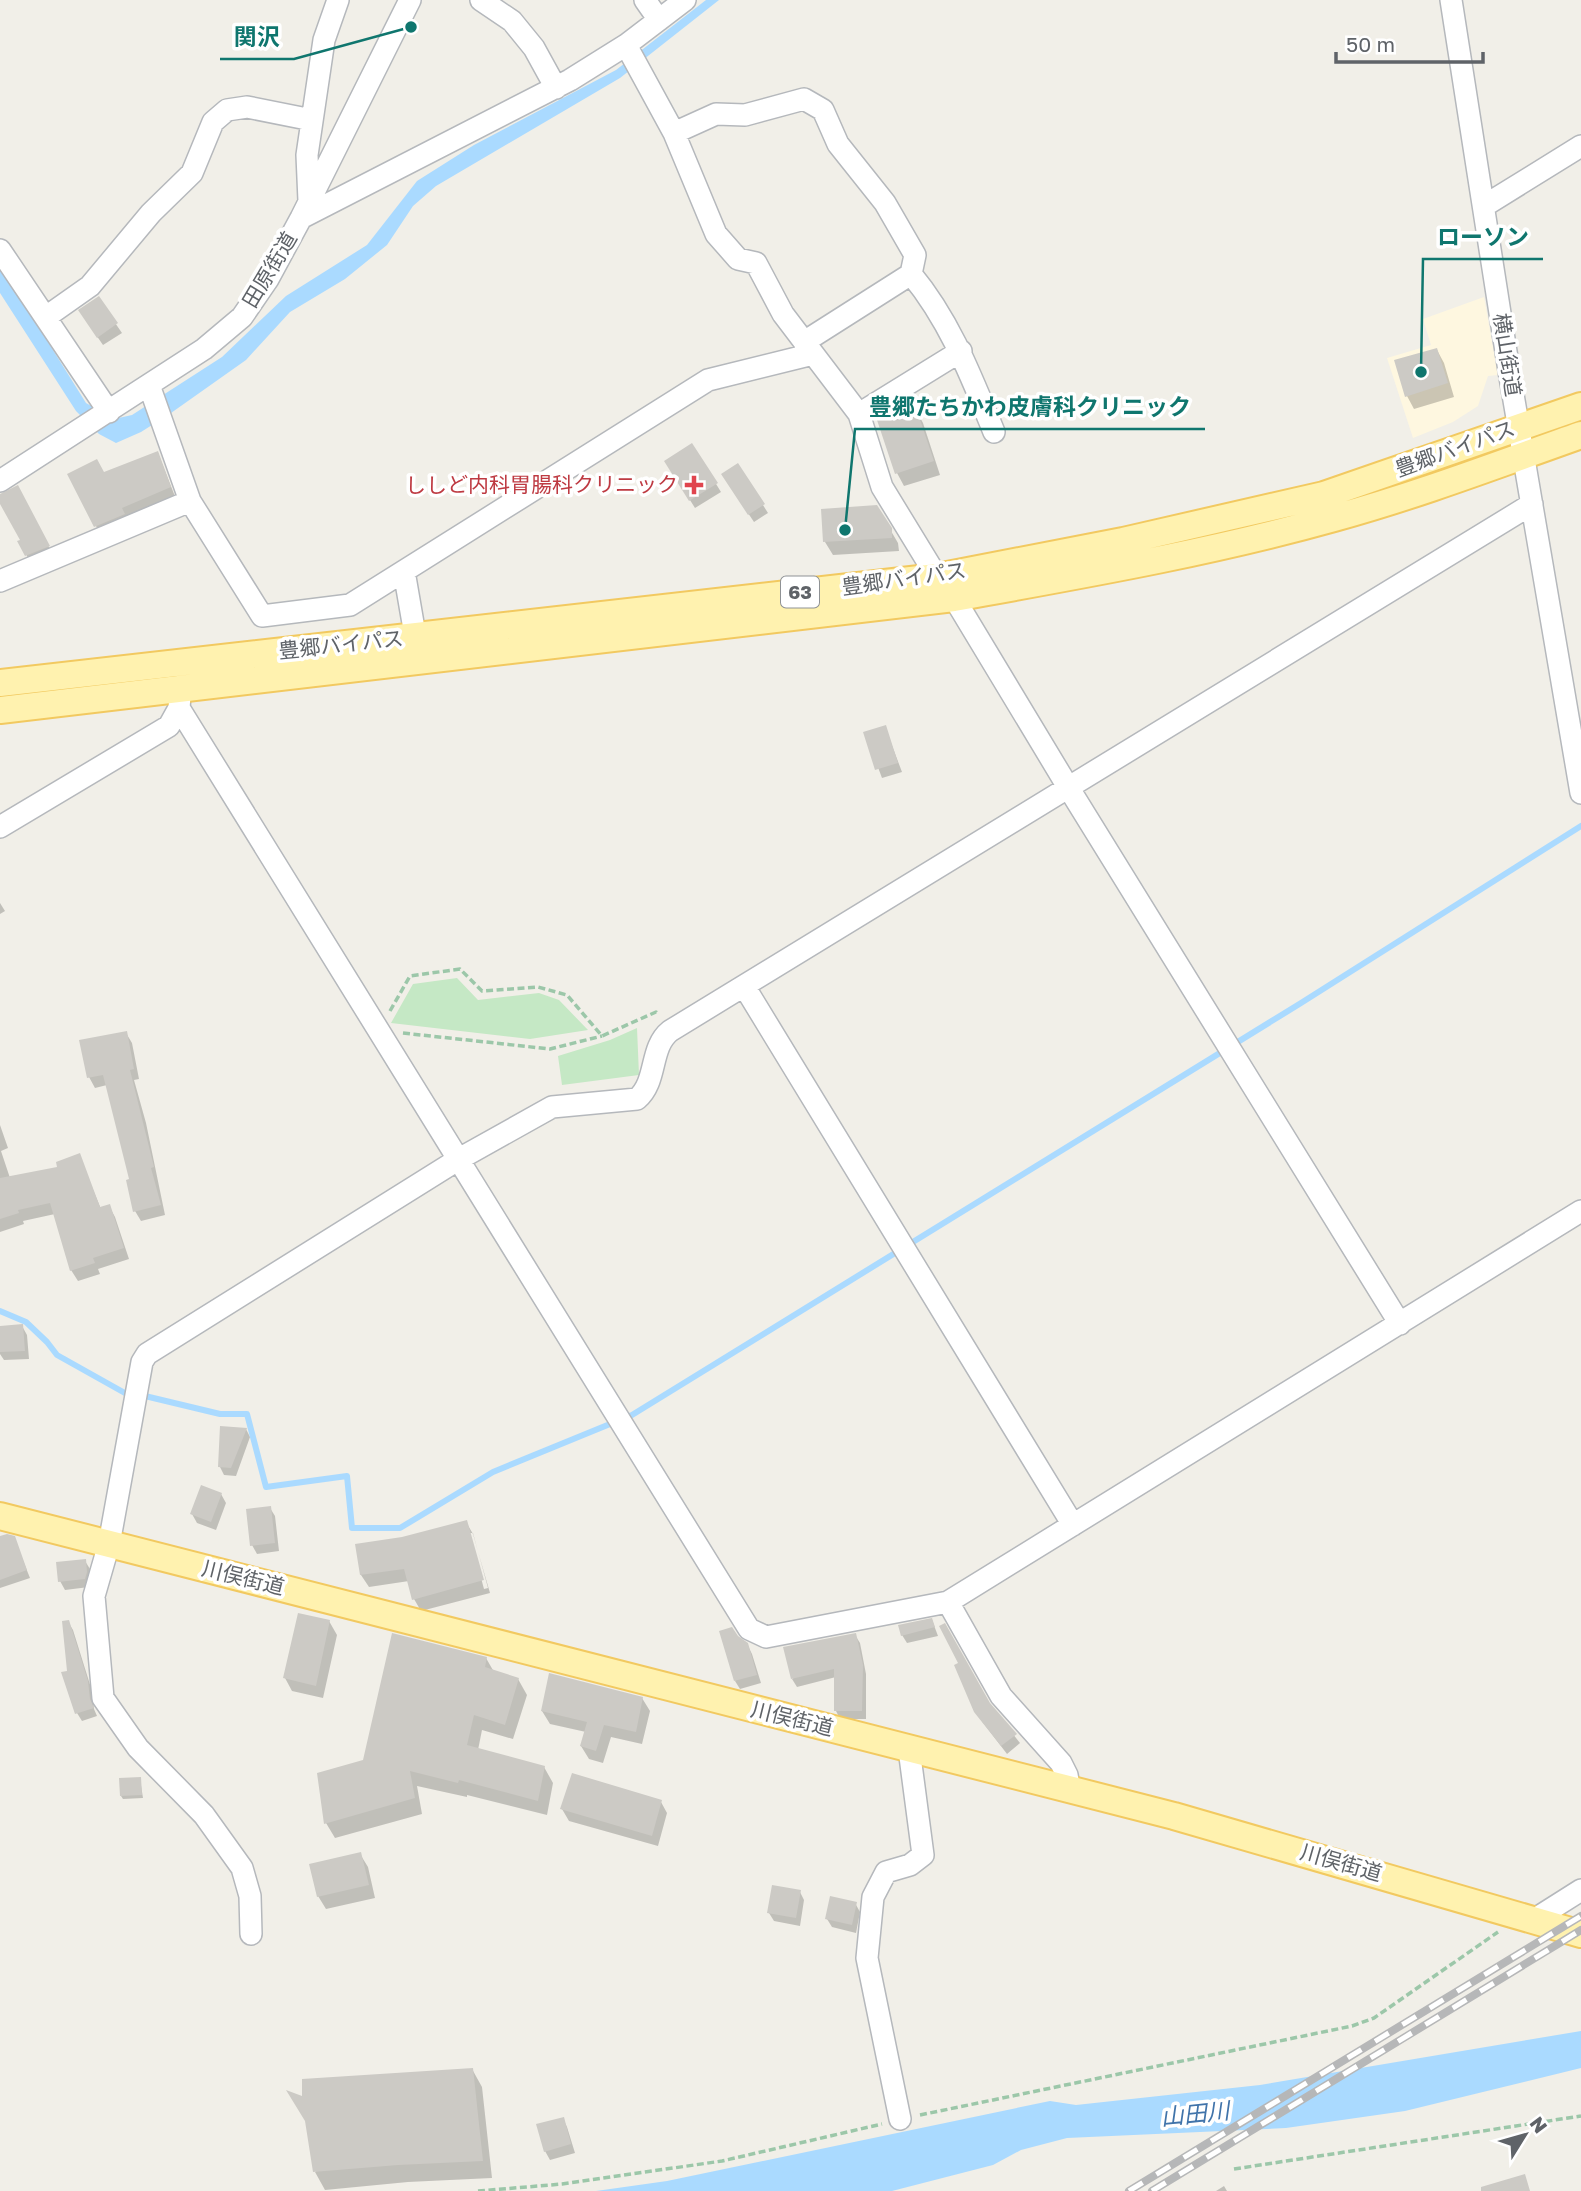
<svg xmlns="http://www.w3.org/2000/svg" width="1581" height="2191" font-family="'Golos Text','Noto Sans JP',sans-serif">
<rect width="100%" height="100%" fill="#f1efe8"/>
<path fill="#fef7e0" d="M1484,297L1498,375L1488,376L1478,406L1453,422L1413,438L1387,358L1431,345L1423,319Z"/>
<path fill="#c5e8c5" d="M457,978L478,1000L539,993L559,1000L588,1030L530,1039L391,1023L413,984Z
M637,1028L639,1075L562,1085L558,1056L610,1040Z"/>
<path fill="#aadaff" d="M706,0H719L620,78L436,186L413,206L387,245L345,279L290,312L246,360L171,413L141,432L116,443L99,434L76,411L0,293V265L86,403L114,419L132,415L222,357L286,296L367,245L417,181L474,145L616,70Z
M1581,2031V2068L1405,2111L1286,2128L1067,2138L1021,2150L993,2165L892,2191H596L667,2181L1050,2101L1076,2105L1260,2085Z"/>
<path fill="#0003" fill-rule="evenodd" d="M98,298L122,333L103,345L85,319Z
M1437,350L1444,363L1454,397L1414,409L1407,396Z
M916,410L923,423L940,475L904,486L897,473L880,422Z
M692,445L721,492L695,508L666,462Z
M158,453L176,499L102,537L96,526L103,474Z
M738,466L768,513L754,522L728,483Z
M22,495L53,555L31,564L20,542L23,540L0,501V496Z
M877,507L898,543L899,551L833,555L825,542L823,510Z
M885,727L902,772L882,778L865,733Z
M0,903L5,911L0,914Z
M126,1033L132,1043L139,1079L134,1080L146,1123L165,1215L141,1221L135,1211L131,1180L107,1085L95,1088L89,1077Z
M0,1125L8,1148L1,1151L10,1178L60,1168L79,1156L101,1209L109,1206L115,1217L129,1259L98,1269L100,1274L78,1281L71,1270L55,1214L23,1221L24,1224L0,1232Z
M22,1326L27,1335L29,1359L4,1360L0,1354V1328Z
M246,1429L250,1437L236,1476L224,1475L220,1467Z
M221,1494L226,1503L216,1530L197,1523L192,1514Z
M270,1508L275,1516L279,1551L257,1554L252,1545Z
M466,1522L473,1534L490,1593L421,1611L414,1599L409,1581L369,1587L361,1575L357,1545L402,1539ZM469,1533H473L488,1588L484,1589Z
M0,1538H14L30,1578L0,1588Z
M85,1561L90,1569L89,1587L65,1590L60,1581Z
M932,1620L938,1636L907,1643L902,1635Z
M329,1621L337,1635L323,1698L292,1691L285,1678Z
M68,1622L73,1630L92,1691L94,1709L97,1716L82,1721L77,1713L69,1672Z
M855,1635L860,1643L866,1674V1719H840L836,1711V1677L797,1687L792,1679Z
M747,1644L752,1654L761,1683L740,1689L735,1681Z
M486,1658L494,1672L518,1679L527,1695L513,1739L482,1730L478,1750L544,1767L553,1783L547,1815L467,1795V1797L417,1786L422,1814L335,1838L326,1823L365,1762Z
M642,1698L650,1711L642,1744L611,1737L603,1763L589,1759L581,1746L586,1732L550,1724L542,1711Z
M989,1704L1020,1743L1007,1754L981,1720Z
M140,1779L143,1798L123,1799L121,1796Z
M661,1802L667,1813L658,1846L569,1821L562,1809Z
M360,1854L368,1867L375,1898L326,1909L318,1896Z
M800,1892L804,1900L800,1926L774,1921L769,1913Z
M855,1903L860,1912L856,1933L832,1927L827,1919Z
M472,2069L482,2087L492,2178L408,2182L325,2190L315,2172Z
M563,2119L567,2127L575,2153L550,2160L545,2151Z
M1224,2186L1227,2191H1216Z"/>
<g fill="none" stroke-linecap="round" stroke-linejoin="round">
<path stroke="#aadaff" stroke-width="6" d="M0,1311L26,1322L47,1342L57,1355L132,1397
M143,1399L145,1396L220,1414H247L266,1487L347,1476L352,1528H400L493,1472L632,1415L1301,1003L1581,826"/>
</g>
<path fill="#cccac5" d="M99,296L118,323L97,338L78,310Z
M1437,348L1448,383L1405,397L1394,360Z
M916,408L934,461L895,474L877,420Z
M692,443L718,483L689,501L664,461Z
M158,451L171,487L122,508L125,514L94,527L67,474L97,459L104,472Z
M738,463L765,504L748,515L721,474Z
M18,485L50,546L25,556L17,541L20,540L0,504V494Z
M877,505L892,528V538L823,542L821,509Z
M886,725L898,763L875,770L863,732Z
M127,1031L134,1069L130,1070L154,1167L151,1168L161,1205L133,1212L126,1180L129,1179L103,1075L87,1078L79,1040Z
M80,1153L100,1207L110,1204L124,1248L93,1258L95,1263L70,1271L50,1203L18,1210L19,1213L0,1219V1178L57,1167L56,1162Z
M23,1324L25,1351L0,1352V1326Z
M220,1426L247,1428L231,1468L218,1467Z
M201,1485L222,1493L211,1522L190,1514Z
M271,1506L275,1543L250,1546L246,1509Z
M467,1520L484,1580L412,1600L404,1569L360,1575L355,1544L402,1537Z
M7,1534L15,1536L27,1570L0,1580V1536Z
M86,1559L87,1572L85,1579L58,1582L56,1562Z
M298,1613L330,1620L316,1686L283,1678Z
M932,1618L935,1627L901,1636L898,1625Z
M69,1620L88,1681L90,1699L94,1708L75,1714L61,1672L67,1671L62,1621Z
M945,1623L990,1703L1017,1734L1001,1746L974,1712L954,1665L958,1663L939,1626Z
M732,1627L738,1636L748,1643L757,1675L734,1681L719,1631Z
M392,1633L487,1657L485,1667L519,1678L505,1725L474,1715L467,1745L545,1766L538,1801L459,1780L458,1783L410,1771L415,1798L324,1824L317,1773L363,1760Z
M856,1633L863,1665L862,1711H834V1669L791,1679L783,1647Z
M549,1673L643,1697L636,1732L604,1725L596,1751L580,1746L587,1722L541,1711Z
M572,1773L662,1800L652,1836L560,1809Z
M141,1777L142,1795L120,1796L119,1778Z
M361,1852L369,1885L317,1897L309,1864Z
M772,1885L801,1890L796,1918L767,1913Z
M830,1896L857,1902L852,1925L825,1919Z
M473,2068L483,2161L398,2165L313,2172L305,2121L286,2090L302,2096V2079Z
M564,2117L571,2144L544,2152L536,2124Z
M1525,2174L1530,2191H1481V2187Z"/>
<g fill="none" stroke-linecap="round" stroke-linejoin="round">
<defs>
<path id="minor" d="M481,0L512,21L534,48L556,88
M645,0L659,20
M1451,0L1510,377L1581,793
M626,45L674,133L716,234L738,259L756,263L783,314L859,414L882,487L937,577L954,598L1068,787L1400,1324
M674,133L716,114L745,115L804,99L823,110L838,144L885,203L915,255L911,274C950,321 971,376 994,432
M309,201L307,155L324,40L338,0
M1484,206L1581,146
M301,218L570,80L626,45L685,0
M0,250L109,412
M46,317L90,286L151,213L192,173L213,122L227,110L247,107L312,120
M804,342L911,274
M149,385L190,501L262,616L350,605L708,380L813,354
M859,414L961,351
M0,481L204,349L242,317L268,279L301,218L410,0
M404,571L418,652
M0,581L190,501
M179,708L749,1629L766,1637L948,1602L1581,1211
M0,827L169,726L179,708L180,696
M744,986L1073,1525
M948,1602L1001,1696L1061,1763L1067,1775L1070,1791
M1532,1921L1581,1890
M251,1934L250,1896L242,1868L204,1815L138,1748L103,1698L94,1596L109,1544L142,1362L147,1354L459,1159L552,1107L637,1099C658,1081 649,1048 670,1031L1532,504
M900,2119L867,1958L873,1897L886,1872L910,1865L923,1855L909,1749"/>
<path id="major" d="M0,683L937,577L1123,541L1324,495L1581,406
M0,710L954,598C1081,575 1209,553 1334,518C1418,495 1499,464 1581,435
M0,1516L1174,1816L1581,1934"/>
</defs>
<use href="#minor" stroke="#b5b8bc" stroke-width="24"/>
<use href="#major" stroke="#f2c960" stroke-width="30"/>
<path stroke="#9cc7a9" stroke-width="3.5" stroke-dasharray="7 3.5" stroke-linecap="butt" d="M390,1011L410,976L460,969L482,991L538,987L567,995L602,1036L656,1012L659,1015
M403,1033L550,1049L602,1036
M920,2115L1352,2026L1374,2018L1498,1932
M1234,2169L1581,2116
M478,2191L562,2184L722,2161L882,2124"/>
<use href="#minor" stroke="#fff" stroke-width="21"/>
<use href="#major" stroke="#fff2af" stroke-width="26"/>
<defs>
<path id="rail" d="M1129,2191L1581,1916
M1152,2191L1581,1930"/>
</defs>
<use href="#rail" stroke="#b6b7b8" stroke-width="8"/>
<use href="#rail" stroke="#fff" stroke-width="5" stroke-dasharray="16" stroke-linecap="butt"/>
</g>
<path fill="#e0444e" stroke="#fff" stroke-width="2.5" d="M690.5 474.5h7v7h7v7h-7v7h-7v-7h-7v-7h7z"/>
<g text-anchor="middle" stroke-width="7" stroke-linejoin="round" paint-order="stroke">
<rect fill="#fff" stroke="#8f9295" stroke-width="2" x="781" y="576.5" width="38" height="31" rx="5"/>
<g font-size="19" font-weight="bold" fill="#5f6368">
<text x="800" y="599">63</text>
</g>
<g font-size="21" fill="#5f6368" stroke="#fff">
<text transform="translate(270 270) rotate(-59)" y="7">田原街道</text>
<text transform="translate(1507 355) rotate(81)" y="7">横山街道</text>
<text transform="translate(1455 449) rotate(-20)" y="7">豊郷バイパス</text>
<text transform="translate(904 579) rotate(-8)" y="7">豊郷バイパス</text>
<text transform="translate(341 645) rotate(-6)" y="7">豊郷バイパス</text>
<text transform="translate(243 1578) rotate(14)" y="7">川俣街道</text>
<text transform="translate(792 1719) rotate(14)" y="7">川俣街道</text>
<text transform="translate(1341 1863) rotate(16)" y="7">川俣街道</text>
</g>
<g font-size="21" fill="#be3a42" stroke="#fff" text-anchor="end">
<text x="678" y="492">ししど内科胃腸科クリニック</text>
</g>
<g font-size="23" font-style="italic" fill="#4174aa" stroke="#fff">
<text transform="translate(1195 2114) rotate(-6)" y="8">山田川</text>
</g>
</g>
<path fill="none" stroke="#0f766e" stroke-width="2.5" d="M411 27L294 59H220M1421 372L1423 259H1543M845 530L855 429H1205"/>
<g fill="#0f766e" stroke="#fff" stroke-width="2.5">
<circle cx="411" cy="27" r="7"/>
<circle cx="1421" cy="372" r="7"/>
<circle cx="845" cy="530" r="7"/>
</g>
<g font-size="23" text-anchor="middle" font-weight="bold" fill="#0f766e" stroke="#fff" stroke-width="7" stroke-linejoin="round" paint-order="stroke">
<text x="257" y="45">関沢</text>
<text x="1483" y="245">ローソン</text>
<text x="1030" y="415">豊郷たちかわ皮膚科クリニック</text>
</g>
<g transform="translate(1525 2135) rotate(53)" stroke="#ffffff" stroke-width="5" paint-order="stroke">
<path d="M0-5L12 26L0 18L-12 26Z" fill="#5f6368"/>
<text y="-10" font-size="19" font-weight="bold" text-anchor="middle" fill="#5f6368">N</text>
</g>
<path d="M1336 52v10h147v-10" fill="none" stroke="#5f6368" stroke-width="3.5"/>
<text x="1346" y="52" font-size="21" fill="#5f6368" stroke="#ffffff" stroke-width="5" paint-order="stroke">50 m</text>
</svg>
